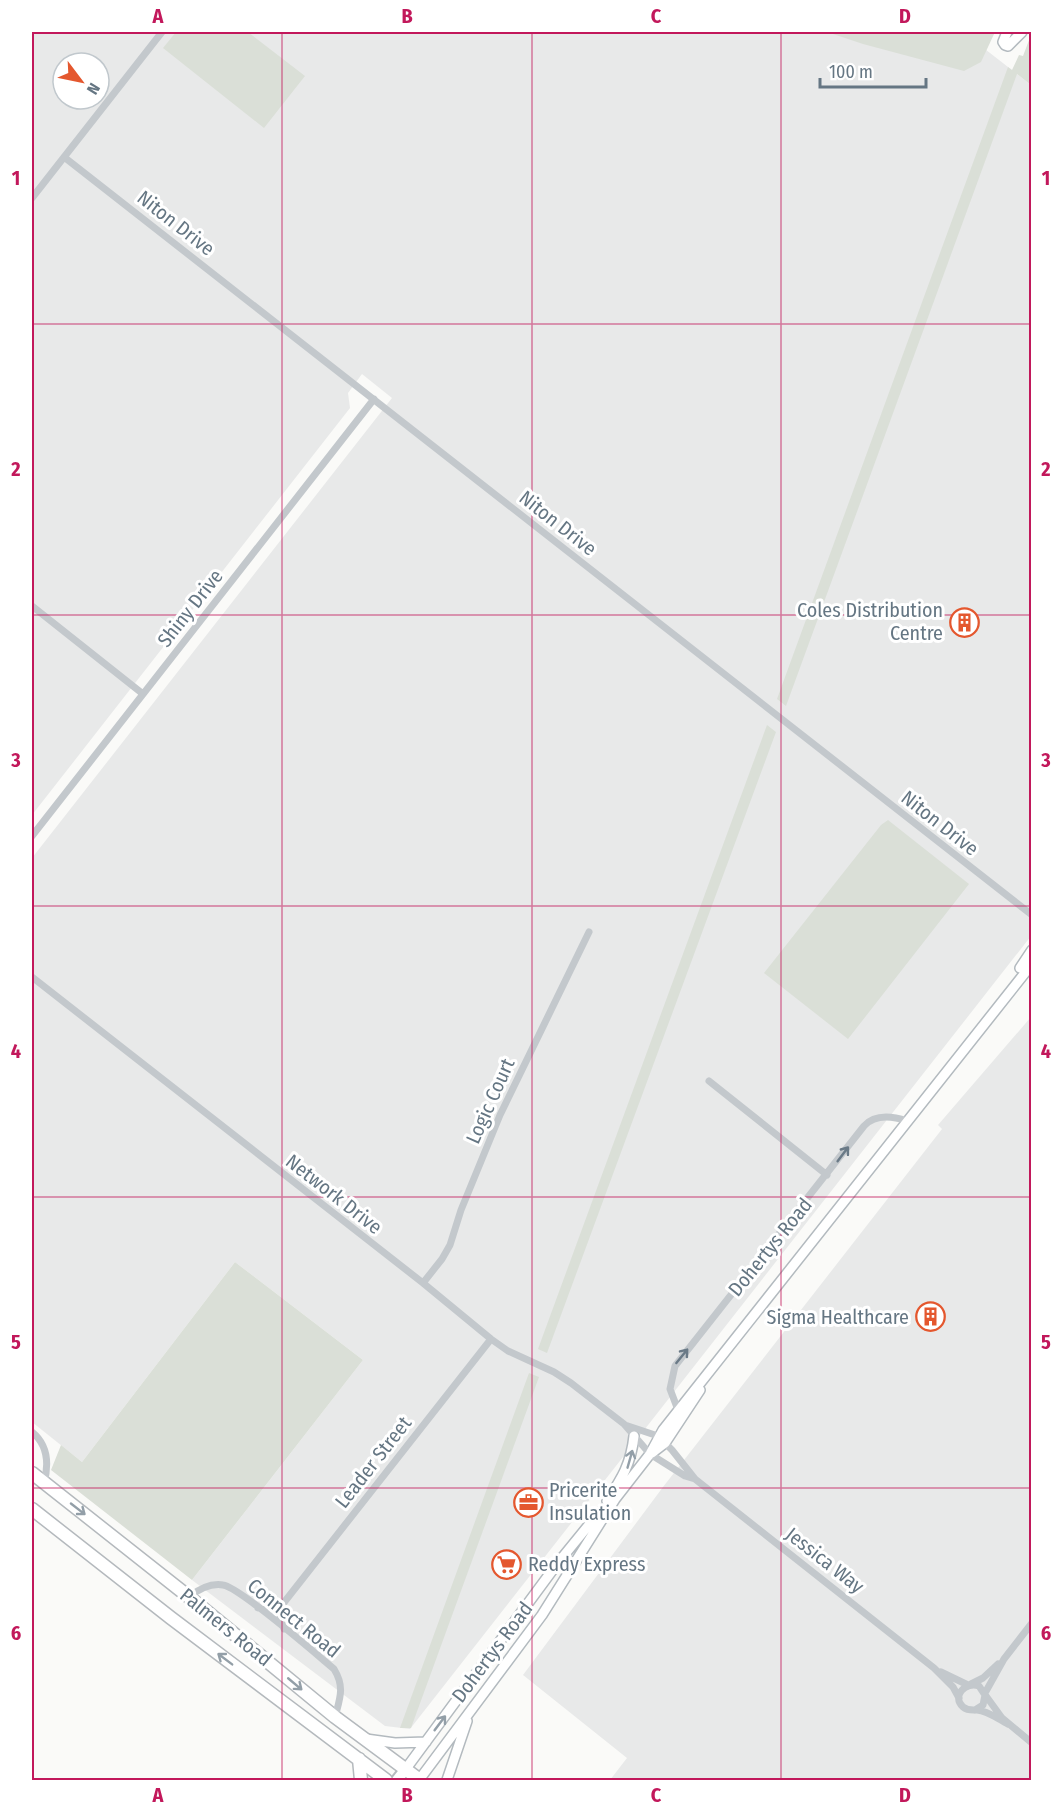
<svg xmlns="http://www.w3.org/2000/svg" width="1063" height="1812" font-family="'Fira Sans Condensed',sans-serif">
<rect width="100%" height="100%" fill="#fafaf8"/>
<path fill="#e8e9e9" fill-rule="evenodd" d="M32,32H963L1031,85V936L410,1729L385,1726L192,1580L363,1360L235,1262L82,1462L32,1422V858L392,398L362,374L348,393L350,408L32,815ZM63,63H99V99H63Z
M1031,1017V1780H610L627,1758L523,1675L663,1487L942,1129L938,1125Z"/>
<path fill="#dadfd7" d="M176,32H248L305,76L264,128L163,48Z
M827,32H995L981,62L964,71L863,44Z
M1031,35V85L1017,74L786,706L777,699L1008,67L1012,70L1019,55L1023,56Z
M767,725L776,732L547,1353L538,1349Z
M888,820L969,884L848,1039L764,973L881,825Z
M235,1262L363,1360L192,1580L51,1470L61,1445L82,1462Z
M529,1373L539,1377L411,1728H400Z"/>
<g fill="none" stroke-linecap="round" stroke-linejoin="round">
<path stroke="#bbc7cb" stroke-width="2" d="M1030,43L1032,44"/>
<defs>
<path id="secondary" d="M1007,32L1003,42L1005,45L1008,46L1022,32
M1020,968L1032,950
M652,1453L665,1443L700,1390
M607,1501C622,1478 631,1464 634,1436
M366,1739L395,1743L426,1742
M405,1770L557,1564L597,1515L606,1507
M419,1780L542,1615L615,1499L650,1454L663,1430L1032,964
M447,1780L467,1721"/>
<path id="primary" d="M397,1780L405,1770"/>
<path id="highway" d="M32,1473L189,1597L335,1717L420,1780
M32,1509L171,1618L386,1780
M359,1759L361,1780"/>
</defs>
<use href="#secondary" stroke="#b3babf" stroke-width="12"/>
<use href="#primary" stroke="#b5babe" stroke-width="14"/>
<use href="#highway" stroke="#b4b9bd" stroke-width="15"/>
<path stroke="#c3c8cc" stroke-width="7" d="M64,157L1032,915
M32,198L162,32
M32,606L143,694
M32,836L374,399
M32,977L423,1283L491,1339L508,1351L554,1372L571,1383L624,1424L650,1454L685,1476L695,1479
M709,1081L827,1175
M423,1283L442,1259L450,1245L461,1210L500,1115L589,932
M678,1410L670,1389L675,1366L864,1126C875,1114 892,1116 907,1121
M625,1425L658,1436L672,1450L695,1479L934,1668L953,1687L959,1698
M32,1432C48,1445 49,1464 44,1483
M189,1597C199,1589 211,1583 223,1585C239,1587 316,1654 334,1669C345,1687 340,1698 335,1717
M282,1605L280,1616L284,1629
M258,1608C268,1611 274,1610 282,1605L491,1339
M941,1672L968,1685
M971,1684L983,1678L998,1664
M985,1693L1004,1659L1032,1623
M986,1696L1002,1718L1032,1743
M975,1710L983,1705L985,1695L979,1686C966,1681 951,1696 963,1707C968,1711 972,1710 977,1710C988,1711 998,1719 1008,1724"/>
<use href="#secondary" stroke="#fff" stroke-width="9"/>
<use href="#primary" stroke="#fff" stroke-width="10"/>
<use href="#highway" stroke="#fff" stroke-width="12"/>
</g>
<defs><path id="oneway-shaft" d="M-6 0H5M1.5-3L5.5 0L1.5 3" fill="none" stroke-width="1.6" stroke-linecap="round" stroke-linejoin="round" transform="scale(1.5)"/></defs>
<g stroke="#6a7a87">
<use href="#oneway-shaft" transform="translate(843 1154) rotate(-53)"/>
<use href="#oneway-shaft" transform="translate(682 1356) rotate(-51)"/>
</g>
<g stroke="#939fa8">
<use href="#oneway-shaft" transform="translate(630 1459) rotate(-74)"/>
<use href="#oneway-shaft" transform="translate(78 1509) rotate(38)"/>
<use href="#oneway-shaft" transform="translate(225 1659) rotate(-143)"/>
<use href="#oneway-shaft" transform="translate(295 1684) rotate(40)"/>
<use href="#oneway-shaft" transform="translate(440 1723) rotate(-53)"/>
</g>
<path fill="none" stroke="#c2185b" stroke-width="1.5" stroke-opacity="0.55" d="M282,32V1780M532,32V1780M781,32V1780M32,324H1032M32,615H1032M32,906H1032M32,1197H1032M32,1488H1032"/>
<defs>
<symbol id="building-ring" viewBox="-11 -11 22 22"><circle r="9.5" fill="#fff" stroke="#e4572e" stroke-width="1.5"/><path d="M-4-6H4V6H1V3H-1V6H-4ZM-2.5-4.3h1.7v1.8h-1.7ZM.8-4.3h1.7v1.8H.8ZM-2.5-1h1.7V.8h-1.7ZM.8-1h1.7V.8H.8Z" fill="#e4572e"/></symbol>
<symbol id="office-ring" viewBox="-11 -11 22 22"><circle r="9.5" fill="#fff" stroke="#e4572e" stroke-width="1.5"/><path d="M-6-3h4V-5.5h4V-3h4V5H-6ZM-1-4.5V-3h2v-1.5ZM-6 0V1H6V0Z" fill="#e4572e"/></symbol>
<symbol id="supermarket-ring" viewBox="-11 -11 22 22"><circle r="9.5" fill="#fff" stroke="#e4572e" stroke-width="1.5"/><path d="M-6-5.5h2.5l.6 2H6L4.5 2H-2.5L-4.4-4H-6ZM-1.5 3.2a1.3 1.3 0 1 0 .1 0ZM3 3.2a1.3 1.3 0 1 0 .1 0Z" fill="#e4572e"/></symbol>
</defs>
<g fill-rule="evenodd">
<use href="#building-ring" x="948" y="606" width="33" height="33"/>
<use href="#building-ring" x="914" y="1300" width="33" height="33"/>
<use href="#office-ring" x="512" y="1486" width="33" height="33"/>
<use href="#supermarket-ring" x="490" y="1548" width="33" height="33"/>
</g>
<g text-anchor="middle" stroke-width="6" stroke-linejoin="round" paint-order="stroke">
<g font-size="20" fill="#657683" stroke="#fff">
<text transform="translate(176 223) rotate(38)" y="7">Niton Drive</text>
<text transform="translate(558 523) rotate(38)" y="7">Niton Drive</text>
<text transform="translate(190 608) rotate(-52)" y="7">Shiny Drive</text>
<text transform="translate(940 823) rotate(38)" y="7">Niton Drive</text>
<text transform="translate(490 1101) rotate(-66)" y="7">Logic Court</text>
<text transform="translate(334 1194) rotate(38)" y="7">Network Drive</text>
<text transform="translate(770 1247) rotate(-51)" y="7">Dohertys Road</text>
<text transform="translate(373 1462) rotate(-52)" y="7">Leader Street</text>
<text transform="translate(825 1560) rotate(38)" y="7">Jessica Way</text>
<text transform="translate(294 1618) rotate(39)" y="7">Connect Road</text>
<text transform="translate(226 1627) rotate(39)" y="7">Palmers Road</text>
<text transform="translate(492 1652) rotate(-53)" y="7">Dohertys Road</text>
</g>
<g font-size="20" fill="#657683" stroke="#fff" text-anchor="end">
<text x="943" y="617">Coles Distribution<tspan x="943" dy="23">Centre</tspan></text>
<text x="909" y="1324">Sigma Healthcare</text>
<text x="549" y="1497" text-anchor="start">Pricerite<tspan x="549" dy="23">Insulation</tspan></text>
<text x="528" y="1571" text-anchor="start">Reddy Express</text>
</g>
</g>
<rect width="1063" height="1812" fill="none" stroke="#ffffff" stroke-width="66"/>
<g transform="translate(81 81) rotate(122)"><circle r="28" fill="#ffffff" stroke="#c1c8cd" stroke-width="1.5"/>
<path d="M0-4.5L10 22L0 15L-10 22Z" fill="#e4572e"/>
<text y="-9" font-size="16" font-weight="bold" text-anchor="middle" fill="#657683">N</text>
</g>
<path d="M820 78v9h106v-9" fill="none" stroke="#657683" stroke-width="3"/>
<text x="829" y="78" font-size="18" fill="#657683" stroke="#ffffff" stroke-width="4.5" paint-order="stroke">100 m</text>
<rect x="33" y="33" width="997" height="1746" fill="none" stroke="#c2185b" stroke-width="2"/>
<g font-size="20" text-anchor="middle" font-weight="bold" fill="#c2185b">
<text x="158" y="23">A</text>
<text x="407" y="23">B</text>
<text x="656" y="23">C</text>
<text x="905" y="23">D</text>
<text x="16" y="185">1</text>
<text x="1046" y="185">1</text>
<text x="16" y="476">2</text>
<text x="1046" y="476">2</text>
<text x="16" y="767">3</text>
<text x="1046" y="767">3</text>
<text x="16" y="1058">4</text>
<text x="1046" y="1058">4</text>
<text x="16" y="1349">5</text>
<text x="1046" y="1349">5</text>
<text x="16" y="1640">6</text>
<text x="1046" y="1640">6</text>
<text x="158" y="1802">A</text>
<text x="407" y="1802">B</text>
<text x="656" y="1802">C</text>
<text x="905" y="1802">D</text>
</g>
</svg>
